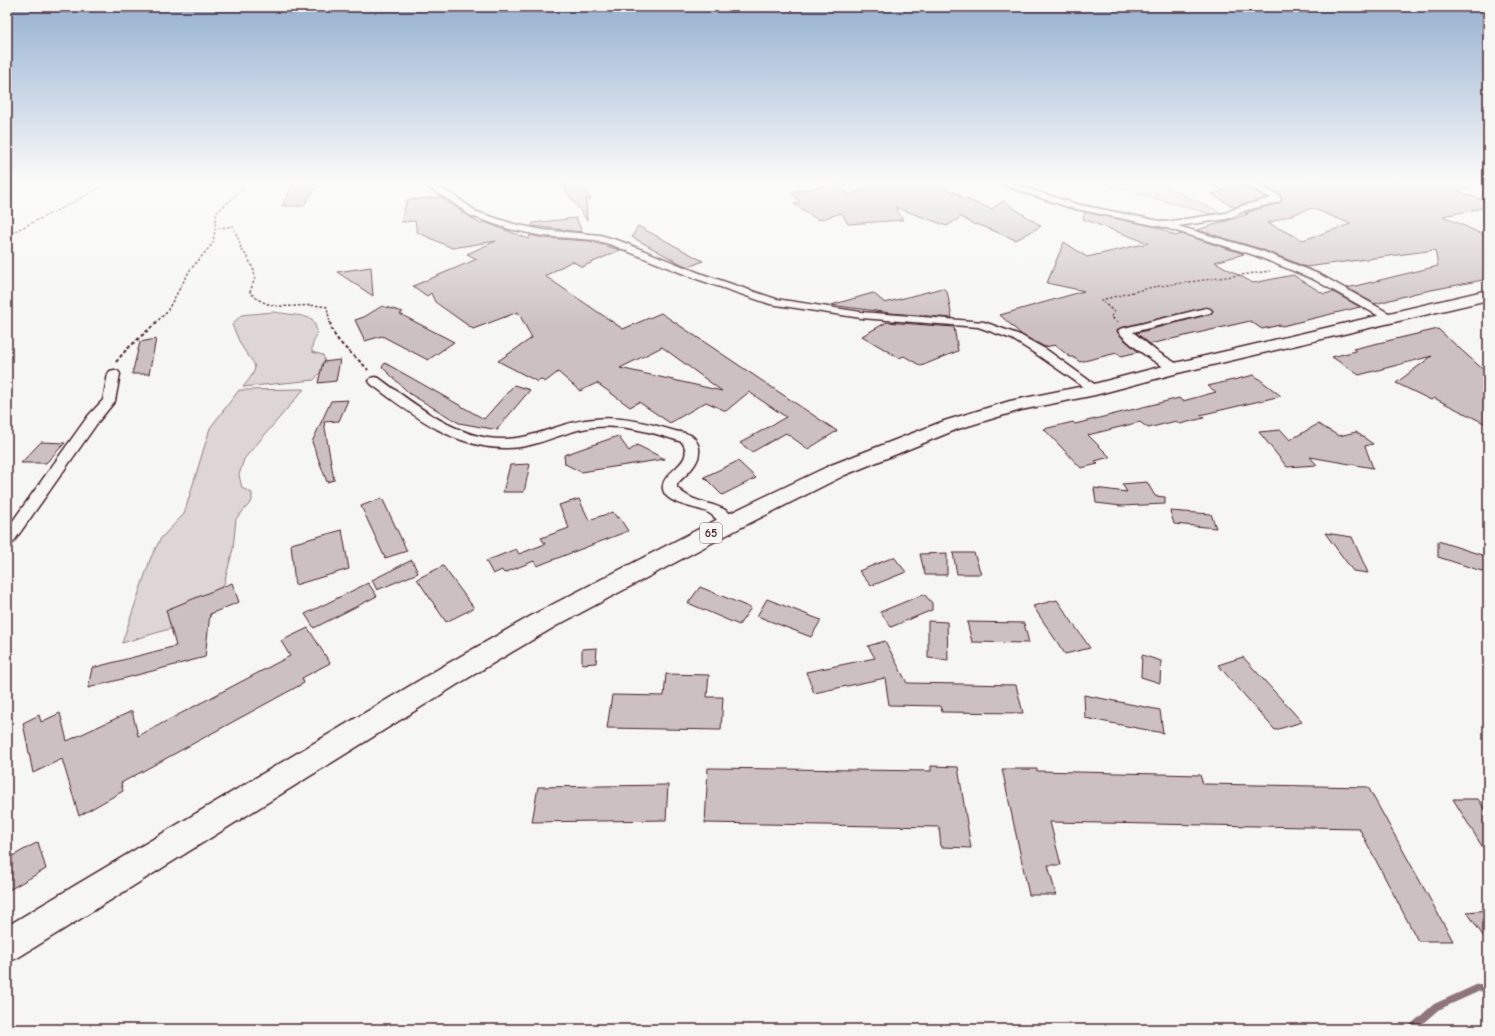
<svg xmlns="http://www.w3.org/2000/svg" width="1495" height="1036" font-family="'Comic Neue',sans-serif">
<rect width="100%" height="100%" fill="#f6f6f2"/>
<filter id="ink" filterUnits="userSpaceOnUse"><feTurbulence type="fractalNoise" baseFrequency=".025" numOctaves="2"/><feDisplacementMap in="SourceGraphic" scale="8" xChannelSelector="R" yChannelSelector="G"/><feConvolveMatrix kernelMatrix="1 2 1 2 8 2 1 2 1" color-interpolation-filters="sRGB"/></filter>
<g filter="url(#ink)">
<path fill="#ddd6d5" stroke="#947a80" d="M1091,181H1153L1218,211L1222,217Z
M273,312L303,316L312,319C323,339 311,337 312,352L323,355C328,366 320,372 314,380L243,387C263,363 254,367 241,345C238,339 235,331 232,325L241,315Z
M304,389L244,459L239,475L242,488L252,493V501L236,519L233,549L223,588L210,617L122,643L151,557L161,538L184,514L210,428L239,390Z"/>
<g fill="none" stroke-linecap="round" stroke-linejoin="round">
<path stroke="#8e747a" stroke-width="7" d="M1411,1029L1436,1007L1478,988L1488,987"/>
</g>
<path fill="#ccc1c0" stroke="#4a1f2b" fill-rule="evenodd" d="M882,181H926L961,195L958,196L992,209L1003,201L1041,226L1016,240L977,224L975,225L961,217L947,226L895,207L903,220L848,224L842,213L818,220L794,204L800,202L791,192L839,184L849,195Z
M1207,181H1235L1267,198L1234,207L1212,194L1224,191Z
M1252,181H1479V184L1458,191L1488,202V207L1443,216L1488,237V279L1416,293L1375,304L1347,288L1438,266L1435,250L1306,267L1261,249L1197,230L1248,214L1245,213L1279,203L1282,201L1280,194ZM1312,208L1351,224L1303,240L1268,223Z
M578,182L591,199L586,200L587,220L562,185Z
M319,184L303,206H282L292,186Z
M440,197L461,210L462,214L465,213L480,224L484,222L529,239L530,235L543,238L589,241L620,250L582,267L572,261L545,276L623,329L661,313L837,431L808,449L786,433L752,452L740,443L786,417L749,392L726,411L706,402L670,423L639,402L630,407L597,383L580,391L558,372L545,382L540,379L538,382L498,361L532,338L518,312L473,329L435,302L431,293L427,296L413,286L477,259L467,254L496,241L452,248L417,232L415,221L401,222L407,200ZM662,347L722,391L620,368Z
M1085,212L1157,227L1175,236L1182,234L1244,254L1215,262L1253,283L1293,275L1324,294L1333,292L1360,307L1282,326L1280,325L1262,329L1250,321L1150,344L1136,333L1211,314L1213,310L1206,307L1120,328L1117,332L1139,352L1121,356L1117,353L1080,362L1073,357H1070L1055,345L1045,347L1022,335L1000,315L1084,291L1047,283L1064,242L1087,257L1148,243L1083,219Z
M576,218L582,232L532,226L533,223Z
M638,226L703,261L689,267L681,264L632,237Z
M371,267L373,296L337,272Z
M942,288L947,291L952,318L891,313L831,305L873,293L885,303Z
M382,306L403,312L400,314L454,342L428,360L382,336L365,341L355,320L364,317Z
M887,322L954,327L958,351L921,366L904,356L899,358L862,336Z
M1438,329L1488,374V425L1434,398L1431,400L1396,383L1432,356L1359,375L1332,357L1356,351L1353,349Z
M156,339L149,374H132L140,342Z
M340,360L336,381L318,383L323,362Z
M385,363L484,419L514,385L530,390L498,428V430L459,423L410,394L382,367Z
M1254,375L1281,396L1200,415L1204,418L1180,424L1176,421L1148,428L1140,422L1088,435L1110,457L1095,461L1098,464L1081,468L1044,429L1073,422L1075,424L1179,398L1183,401L1216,392L1208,386Z
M348,400L339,421L324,422L334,480L327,482L312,442L331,401Z
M1318,424L1339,436L1356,432L1373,444L1365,446L1373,468L1310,457L1317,465L1287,467L1259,432L1281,430L1290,440Z
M618,436L629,451L637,445L665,459L581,472L565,464L564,455Z
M41,442L65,443L46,463H21Z
M738,461L756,478L722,495L704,477Z
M530,464L524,492H503L510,465Z
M1147,482L1155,496L1165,497V504L1121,506L1096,503L1094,488L1127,492L1122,484Z
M382,498L407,551L385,558L361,506Z
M579,499L589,520L613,512L617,518L619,517L628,531L537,566L534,561L504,573L502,570L493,574L486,561L516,549L519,554L545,544L541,538L569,528L559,505Z
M1170,511L1211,514L1216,528L1174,524Z
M342,530L349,569L295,585L291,544Z
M1325,533L1352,537L1368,573L1353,571Z
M1438,541L1488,557V573L1438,557Z
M947,553V575H925L920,554Z
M953,553H974L981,574H957Z
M894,557L906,572L871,586L859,571Z
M412,560L418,573L377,590L372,580Z
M443,566L474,608L446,622L417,579Z
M232,583L239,602L210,614L205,657L88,688L92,668L176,646L166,610Z
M368,583L377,596L314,628L305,614Z
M700,587L751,608L739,625L688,603Z
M924,594L932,603V610L891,627L880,612Z
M767,599L821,620L811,637L757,616Z
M1057,600L1090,648L1065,654L1033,606Z
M928,621L947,622L948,660L928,658Z
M967,622L1024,623L1029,643L972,642Z
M308,628L330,663L302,678L304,683L121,783L123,791L79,816L62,759L33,773L23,723L39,715L41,722L60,713L67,741L132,711L138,736L290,656L281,641Z
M885,641L907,683L1016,685L1023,713L942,712L941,706L889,705L885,678L814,693L806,672L875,658L868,646Z
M597,648L596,663L582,664V649Z
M1142,655L1161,661L1160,683L1141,677Z
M1243,657L1302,722L1275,730L1218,665Z
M666,674L709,675L707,697H723L721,730L607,728L612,695L664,696Z
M1084,695L1160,710L1163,733L1085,718Z
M931,766L958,767L971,848L941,847L939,827L705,823L708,768L931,771Z
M1002,769H1037V771L1200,775L1203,784L1368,787L1453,941H1418L1359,828L1050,822L1061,865H1048L1056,895H1029Z
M668,785L666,820L532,822L538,787Z
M1453,799H1478L1488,815V856Z
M38,842L46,869L7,891V859Z
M1488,910V943L1467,912Z"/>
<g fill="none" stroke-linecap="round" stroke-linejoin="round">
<defs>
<path id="street" d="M417,181H428L455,196L477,212L514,224L543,230L600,235L620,241L702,274L776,299L861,312L984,322L1020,335L1047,350L1101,389L1099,392H1091L1039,356L1012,339L978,327L861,318L770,304L694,278L612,245L595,240L543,236L509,229L471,216L449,200Z
M990,181H1004L1076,204L1165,222L1225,213L1241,206L1271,198L1236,181H1248L1279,195L1281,200L1279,202L1247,210L1227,219L1178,226L1262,251L1321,275L1394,316L1396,318L1394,320H1386L1313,279L1254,255L1163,227L1071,208Z
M1206,308L1210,309L1212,311L1210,313L1133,332L1156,351L1179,365L1181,368L1179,371C1167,374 1126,342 1118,331L1120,329Z
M114,370L118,371L120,374L115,401L98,422L12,544L7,546V529L88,416L103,400L108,374L110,371Z
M375,377L379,378C410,401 449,432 488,438C531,444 554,422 594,419C621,416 649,423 675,431C679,432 688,433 692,436C696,439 700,447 699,452C699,465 685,475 677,484V488C681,491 684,494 688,496C705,506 725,502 738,523L735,527C722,531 718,517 707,512C696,507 665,504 663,489C660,471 697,464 682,442C649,431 613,421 578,430C554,436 531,449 505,448C453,448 410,413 371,384L369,381L371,378Z"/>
<path id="primary" d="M1488,290V300L1178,373L1095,395L1021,410L958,429L845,475L738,529L556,626L458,684L19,957L7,962V926L440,668L538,612L722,517L831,465L944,421L1010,401L1094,384L1175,363Z"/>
</defs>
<use href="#street" stroke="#4a1f2b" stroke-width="3"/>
<use href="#primary" stroke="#4a1f2b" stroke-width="3"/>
<path stroke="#4a1f2b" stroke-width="1.5" stroke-dasharray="2.5 2" stroke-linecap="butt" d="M252,181L216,213L215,229L233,226L240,243L241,250L247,256L254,271L255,278L250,292C271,316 299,301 327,307L330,323
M7,235L68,205L112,181
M1118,322L1111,317L1114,312L1101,300L1153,287L1270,271
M155,323L166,313L190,270L213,243L215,229"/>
<path stroke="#4a1f2b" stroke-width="2" stroke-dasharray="3.5 2.5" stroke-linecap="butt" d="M330,322C333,343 355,354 368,370
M116,362L126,350L157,322"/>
<use href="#street" fill="#f6f6f2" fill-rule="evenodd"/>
<use href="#primary" fill="#f6f6f2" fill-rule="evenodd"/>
</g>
</g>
<linearGradient id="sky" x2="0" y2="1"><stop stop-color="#96b1d1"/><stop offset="0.56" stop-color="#fbfbf9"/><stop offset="1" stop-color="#fbfbf9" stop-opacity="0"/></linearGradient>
<rect width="1495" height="326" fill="url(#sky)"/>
<g text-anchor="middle" stroke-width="3" stroke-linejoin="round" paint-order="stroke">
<rect fill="#f6f6f2" stroke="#7e6067" stroke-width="1" x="700" y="523" width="22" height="20" rx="3"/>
<g font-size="12" font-weight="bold" fill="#4a1f2b">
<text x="711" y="537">65</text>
</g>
</g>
<rect width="1495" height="1036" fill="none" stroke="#f6f6f2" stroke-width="24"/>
<rect x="12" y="12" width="1471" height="1012" fill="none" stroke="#4a1f2b" stroke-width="1.5" filter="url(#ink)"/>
</svg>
